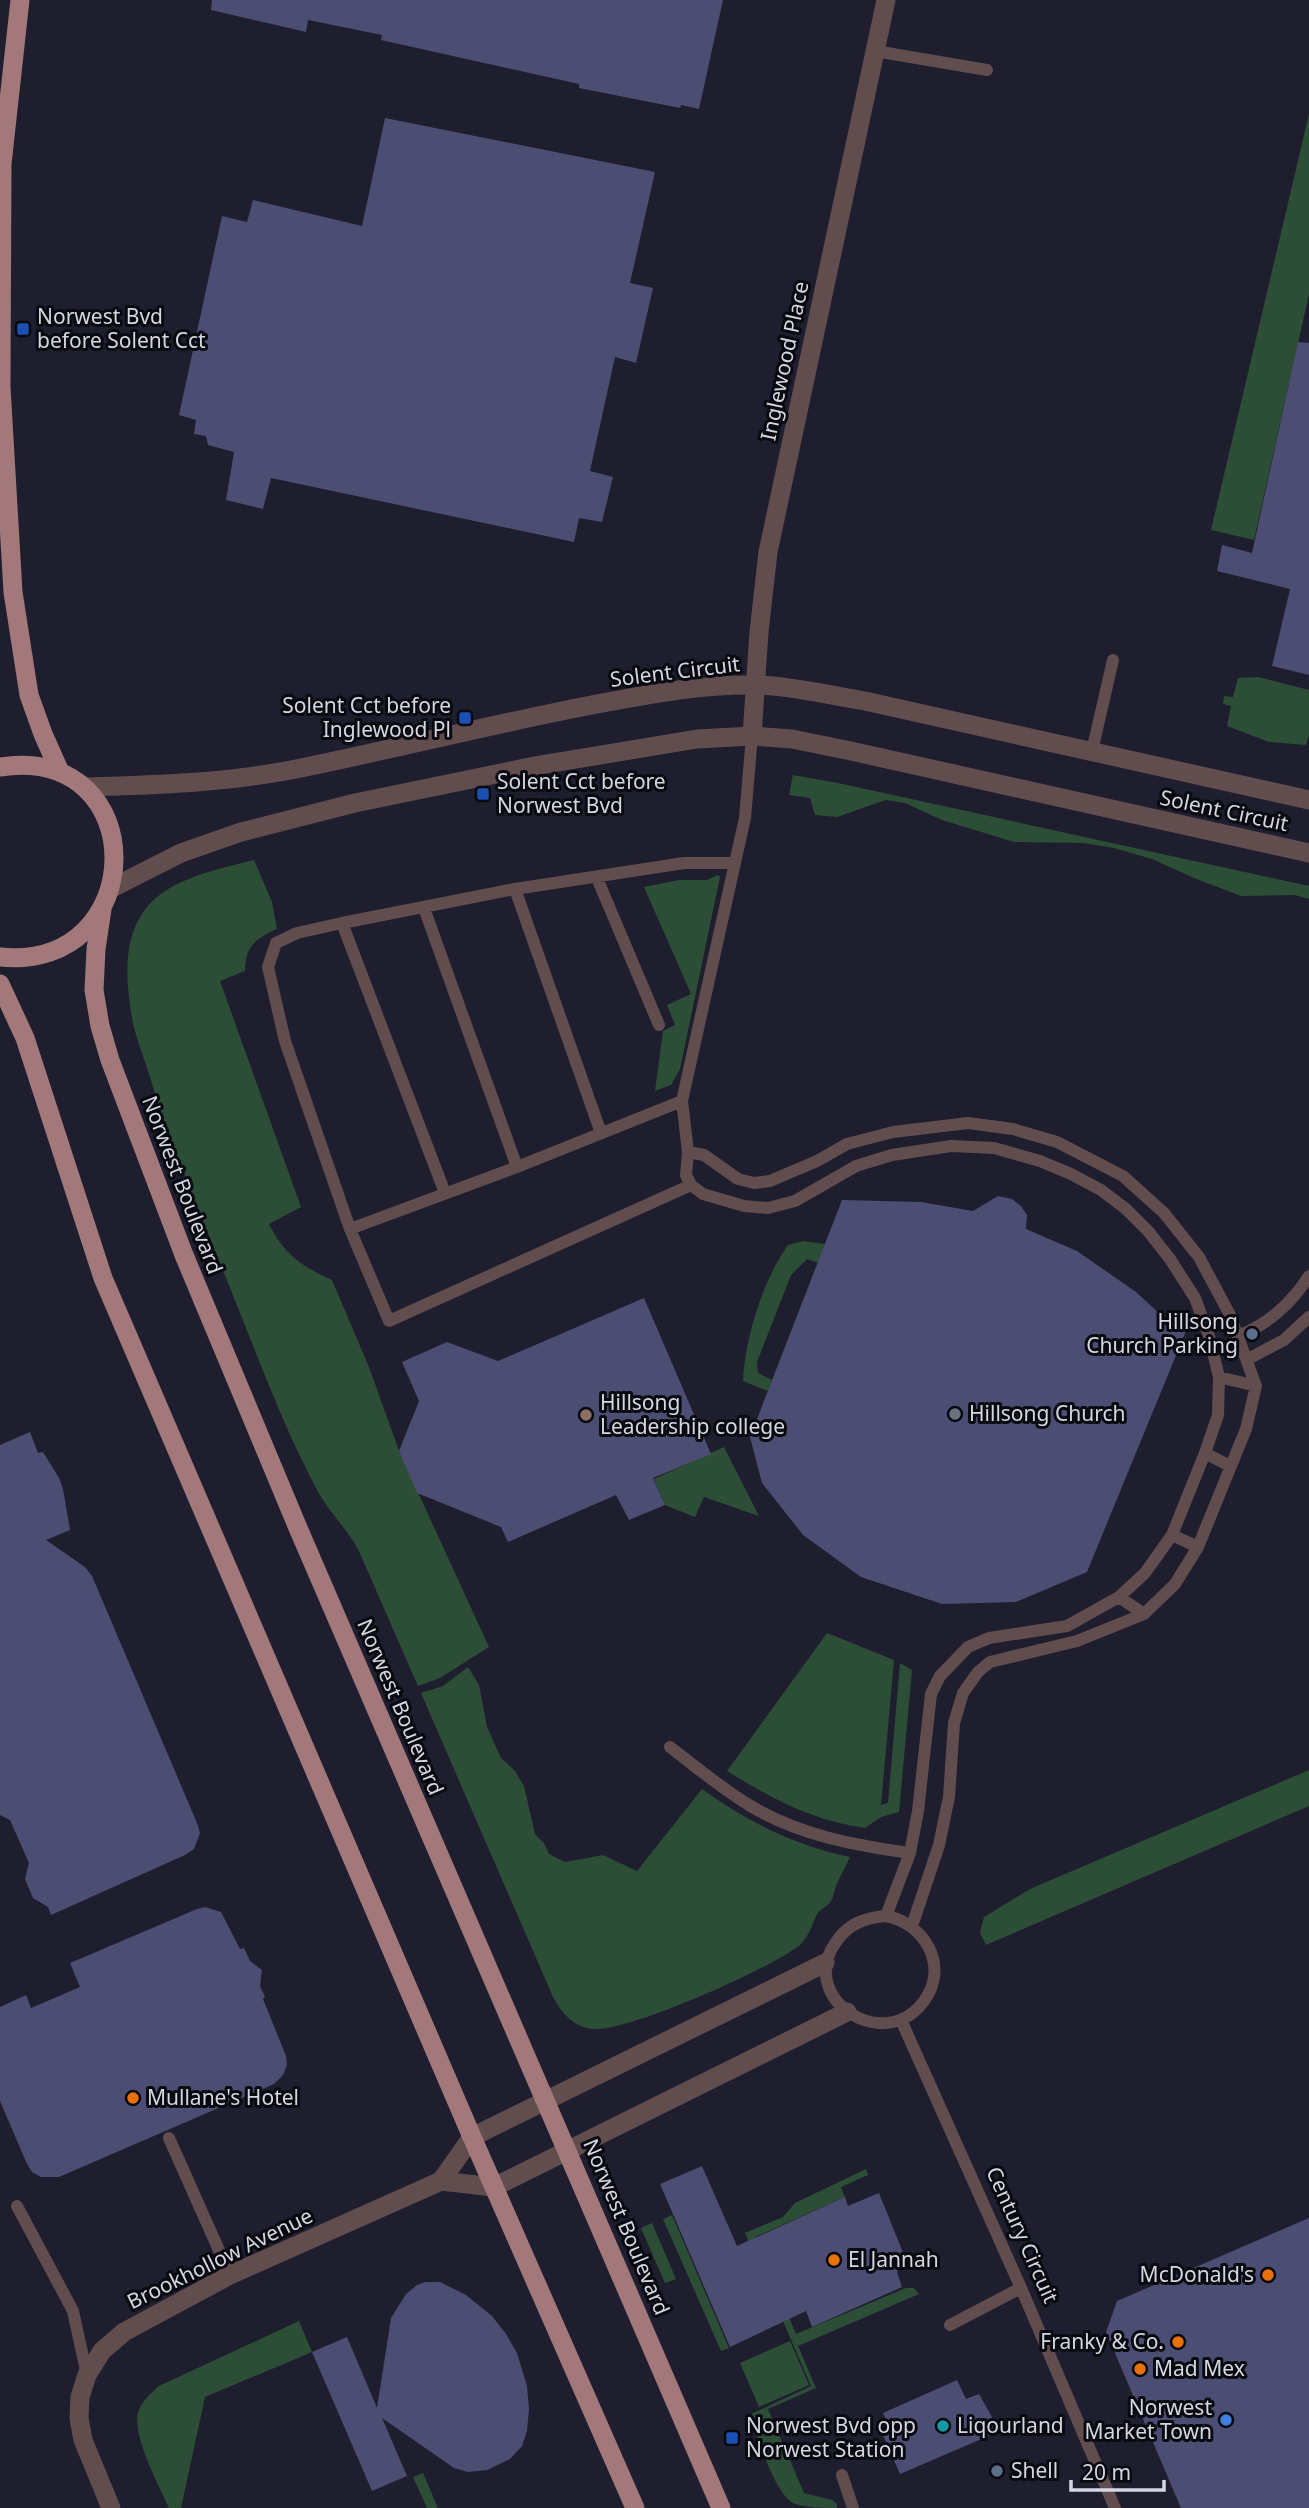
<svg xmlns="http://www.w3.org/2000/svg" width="1309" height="2508" font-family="'Noto Sans',sans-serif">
<rect width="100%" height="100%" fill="#1e1e2f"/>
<path fill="#2d4e36" d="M1309,114V294L1254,540L1211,530Z
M1258,677L1309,690V735L1306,745L1269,742L1227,726L1231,706L1223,704L1224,696L1233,697L1238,678Z
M793,775L838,783L1309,886V899L1295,895L1241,896L1194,878L1152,859L1114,848L1083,843L1014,842L942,820L905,803L886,800L837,817L815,815L810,798L789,795Z
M254,860L272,902L277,929C256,938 245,947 245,971L220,981L301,1207L269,1224C284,1254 301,1266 332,1280L369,1367L399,1451L489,1647L440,1678L418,1686L358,1549C346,1527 327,1510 316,1488C279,1418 252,1341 222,1268C196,1204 169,1141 149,1074C144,1058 137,1041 133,1023C127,991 122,949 139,919C159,880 215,870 254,860Z
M718,875L720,877L680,1069L671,1085L655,1091L663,1031L675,1025L667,1005L691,994L644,887L679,880H707Z
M803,1241L825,1244L818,1263L807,1259L791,1275L757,1362L758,1373L772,1380L768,1391L743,1381C745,1338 763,1280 788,1245Z
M724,1447L759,1516L704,1497L695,1517L665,1505L654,1479Z
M827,1633L894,1660L881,1805L888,1803L900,1663L912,1670L899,1812L881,1817L865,1828C812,1821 771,1798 727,1771Z
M468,1667L479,1685L487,1727L501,1758L515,1771L524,1786L535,1834L544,1843L549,1854L565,1862L603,1855L637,1871L702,1789C750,1823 793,1845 850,1857C846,1866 840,1876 836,1886C834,1890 834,1897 831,1901C828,1907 819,1909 816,1916C812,1926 809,1935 801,1944C775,1967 626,2033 593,2029C573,2027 562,2013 553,1997L421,1693L443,1686Z
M1309,1770V1806L986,1945L980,1933L984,1917L1030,1889Z
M866,2169L868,2175L841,2187L845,2197L755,2237L796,2334L906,2288H914L919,2294L798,2346L816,2388L768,2409L804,2493L832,2500L837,2504V2508C823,2508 806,2508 793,2503C773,2491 758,2436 749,2415L811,2386L745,2233L783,2217L795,2203Z
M672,2215L729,2348L721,2351L663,2219Z
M652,2223L676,2279L665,2283L641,2228Z
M299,2321L312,2352L205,2397L181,2508H169C159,2485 132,2437 138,2412C142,2401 150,2394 159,2386Z
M790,2341L809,2385L759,2407L740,2363Z
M423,2473L438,2508H427L413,2477Z"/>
<path fill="#4c4d73" d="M212,0H723L699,109L681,105L680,108L579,88V84L381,40L382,35L308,20L306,32L211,10Z
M385,118L655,172L630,283L653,288L636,363L615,357L590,471L613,477L602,522L579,518L574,542L271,478L263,509L226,500L234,452L208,445L206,436L194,434L196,420L179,415L222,216L247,222L253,200L362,226Z
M1298,342L1309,343V675L1272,666L1290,589L1217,571L1222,545L1252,553Z
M998,1196L1012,1199L1021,1206L1027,1215L1026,1229L1077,1251L1136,1292L1174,1327L1186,1331L1087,1572L1016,1602L942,1604L861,1577L803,1535L762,1483L750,1437L842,1200L921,1202L973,1211Z
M644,1298L711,1454L653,1478L665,1505L629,1520L616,1495L508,1542L501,1527L417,1493L399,1451L419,1401L402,1362L447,1342L498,1361Z
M30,1432L38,1453L43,1452L59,1478L63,1489L70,1530L46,1540L85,1567L92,1576L197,1823L200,1833L194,1849L185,1855L51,1915L48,1907L33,1898L25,1879L29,1863L10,1820L0,1815V1445Z
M205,1907L221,1912L240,1949L244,1948L250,1961L262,1970L260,1986L265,1997L263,1999L286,2056L287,2065L283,2075L274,2084L59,2177H41L32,2172L27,2164L0,2101V2007L26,1995L31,2008L80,1987L70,1963L197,1909Z
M702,2166L737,2246L845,2197L848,2206L879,2193L904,2255L897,2272L902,2287L812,2327L806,2311L730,2347L660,2184Z
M1309,2218V2508H1181L1106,2332L1117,2301Z
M425,2282H440L466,2295L492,2316L506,2334L517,2353L527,2386L529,2409L527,2431L522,2446L510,2459L487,2470L468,2472L454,2468L382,2418L407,2476L372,2491L312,2352L347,2337L377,2408L391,2318L406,2294L417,2285Z
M957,2380L966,2399L979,2394L1000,2431L900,2474L883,2435L891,2431L883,2413Z"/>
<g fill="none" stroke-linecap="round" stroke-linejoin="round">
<path stroke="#614d4e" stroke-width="12" d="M875,51L987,70
M752,736L745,818L682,1101L688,1152L686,1175L691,1185L703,1194L744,1206L768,1208L795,1201L856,1166L892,1155L951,1146L994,1148L1040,1161L1071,1174L1101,1190L1126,1209L1148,1231L1170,1259L1195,1298L1209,1336L1219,1377L1218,1415L1205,1453L1172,1535L1145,1573L1119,1597L1067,1626L989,1638L968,1647L940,1676L931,1694L918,1811L910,1853L886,1916
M1092,751L1113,660
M597,878L659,1025
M515,889L601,1133
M424,908L517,1167
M342,923L445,1193
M688,1152L704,1155L738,1179L754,1183L770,1181L817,1161L847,1144L893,1132L968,1123L1013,1129L1057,1142L1123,1176L1164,1213L1199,1257L1230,1315L1256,1386L1246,1429L1198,1547L1175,1584L1144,1614L1077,1641L990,1662L978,1672L963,1693L954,1723L949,1797L939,1845L912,1926
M691,1185L389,1321L350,1229L285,1041L268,967L276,943L297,933L342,923L515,889L684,863H735
M350,1229L517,1167L682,1101
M1238,1336C1269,1324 1291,1304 1309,1276
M1248,1359L1284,1340L1309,1317
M1219,1377L1256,1386
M1205,1453L1230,1466
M1172,1535L1198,1547
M1119,1597L1144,1614
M670,1747C696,1767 721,1788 749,1805C798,1835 853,1845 910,1853
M886,1916C924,1923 950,1966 924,2001C884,2056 796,1998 836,1942C848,1924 864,1918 886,1916Z
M901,2020L1021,2288L1115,2508
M169,2138L230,2275
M17,2206L73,2311L87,2375
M950,2325L1021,2288
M842,2475L853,2508"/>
<path stroke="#614d4e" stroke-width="19" d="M752,736L759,632L768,552L886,0
M441,2181L472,2137L825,1963
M111,2508L83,2440L79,2418L80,2397L87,2375L102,2351L124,2332L230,2275L441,2181L494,2187L847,2012"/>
<path stroke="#614d4e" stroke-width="19" d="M85,787C155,785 226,783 296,769C395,749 493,724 592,705C646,695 700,684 755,685C792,686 829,695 865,701L1309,800
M110,889L181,853L241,832L355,803L540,765L697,739L752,736L792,739L851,751L1309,853"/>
<path stroke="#a2787b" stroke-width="19" d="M20,0L2,164L1,387L13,592L29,695L43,734L60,772
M0,767C154,744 150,972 0,957
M102,909L96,949L94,990L100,1026L110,1060L184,1255L298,1528L721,2508
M0,984L25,1038L103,1278L472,2137L635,2508"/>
</g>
<g fill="#1a4fb4" stroke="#090910" stroke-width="2.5">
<rect x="16" y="322" width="14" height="14" rx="3.5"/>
<rect x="458" y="711" width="14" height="14" rx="3.5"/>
<rect x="476" y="787" width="14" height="14" rx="3.5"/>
<rect x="725" y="2431" width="14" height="14" rx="3.5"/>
</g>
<g fill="#5c6f8a" stroke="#090910" stroke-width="2.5">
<circle cx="1252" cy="1334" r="7"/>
<circle cx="997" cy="2471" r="7"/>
</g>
<circle fill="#6b7280" stroke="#090910" stroke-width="2.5" cx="955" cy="1414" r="7"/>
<circle fill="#8d6e63" stroke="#090910" stroke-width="2.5" cx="586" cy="1415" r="7"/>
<g fill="#e8710a" stroke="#090910" stroke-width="2.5">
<circle cx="133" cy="2098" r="7"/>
<circle cx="834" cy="2260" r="7"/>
<circle cx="1268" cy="2275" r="7"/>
<circle cx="1178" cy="2342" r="7"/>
<circle cx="1140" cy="2369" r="7"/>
</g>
<circle fill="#3f7fe0" stroke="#090910" stroke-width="2.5" cx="1226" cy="2420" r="7"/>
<circle fill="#0f9aa8" stroke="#090910" stroke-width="2.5" cx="943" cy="2426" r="7"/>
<g text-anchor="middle" stroke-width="6" stroke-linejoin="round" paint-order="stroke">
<g font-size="21" fill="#d6d6e2" stroke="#090910" text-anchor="start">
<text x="37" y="324">Norwest Bvd<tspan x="37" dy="24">before Solent Cct</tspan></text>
<text x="451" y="713" text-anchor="end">Solent Cct before<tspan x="451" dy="24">Inglewood Pl</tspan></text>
<text x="497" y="789">Solent Cct before<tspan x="497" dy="24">Norwest Bvd</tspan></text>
<text x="1238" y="1329" text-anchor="end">Hillsong<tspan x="1238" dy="24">Church Parking</tspan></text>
<text x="600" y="1410">Hillsong<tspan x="600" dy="24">Leadership college</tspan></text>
<text x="969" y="1421">Hillsong Church</text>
<text x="147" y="2105">Mullane's Hotel</text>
<text x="848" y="2267">El Jannah</text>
<text x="1254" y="2282" text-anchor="end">McDonald's</text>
<text x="1164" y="2349" text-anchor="end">Franky &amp; Co.</text>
<text x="1154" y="2376">Mad Mex</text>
<text x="1212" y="2415" text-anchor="end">Norwest<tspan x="1212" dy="24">Market Town</tspan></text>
<text x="746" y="2433">Norwest Bvd opp<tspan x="746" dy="24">Norwest Station</tspan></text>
<text x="957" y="2433">Liqourland</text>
<text x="1011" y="2478">Shell</text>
</g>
<g font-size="21" fill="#d6d6e2" stroke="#090910">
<text transform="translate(785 361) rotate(-78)" y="7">Inglewood Place</text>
<text transform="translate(675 672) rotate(-7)" y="7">Solent Circuit</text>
<text transform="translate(1224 811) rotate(12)" y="7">Solent Circuit</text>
<text transform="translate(182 1185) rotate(69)" y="7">Norwest Boulevard</text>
<text transform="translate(400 1707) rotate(67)" y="7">Norwest Boulevard</text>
<text transform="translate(626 2227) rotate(67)" y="7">Norwest Boulevard</text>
<text transform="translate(1022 2235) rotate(66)" y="7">Century Circuit</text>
<text transform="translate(220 2259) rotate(-26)" y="7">Brookhollow Avenue</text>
</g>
</g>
<path d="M1071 2480v10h93v-10" fill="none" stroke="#d6d6e2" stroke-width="3.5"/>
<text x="1082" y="2480" font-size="21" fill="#d6d6e2" stroke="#090910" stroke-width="5" paint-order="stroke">20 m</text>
</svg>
